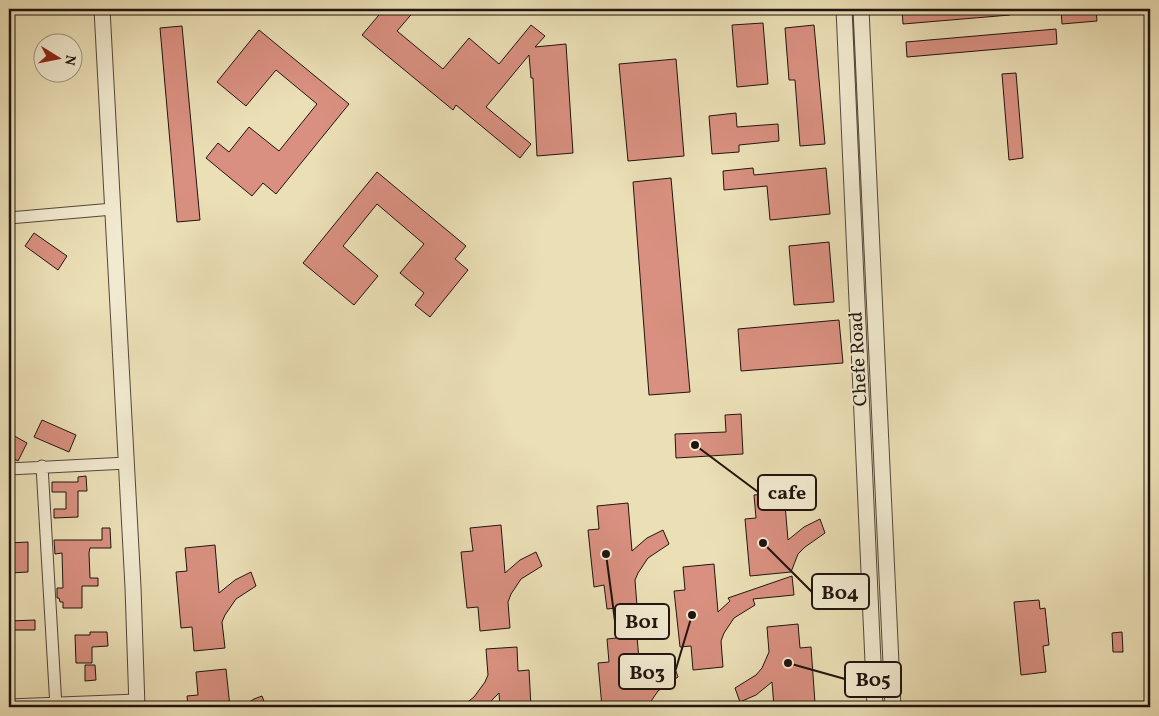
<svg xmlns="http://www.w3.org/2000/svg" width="1159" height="716" font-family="Vollkorn,serif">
<rect width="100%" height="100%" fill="#ebdfb6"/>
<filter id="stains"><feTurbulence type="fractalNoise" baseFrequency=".004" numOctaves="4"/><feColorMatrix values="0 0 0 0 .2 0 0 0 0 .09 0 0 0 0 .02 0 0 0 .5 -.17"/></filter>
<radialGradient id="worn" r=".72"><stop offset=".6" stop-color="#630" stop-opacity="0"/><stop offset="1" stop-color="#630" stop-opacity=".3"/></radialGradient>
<path fill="#d99080" stroke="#20140f" d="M384,9H416L397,31L443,69L469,38L499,64L531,25L545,36L535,47L566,44L573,153L537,156L533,78H531L529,55L486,107L531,144L520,158L456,105L453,110L362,35Z
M902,9H1010V15L903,24Z
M1061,9H1096L1097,21L1062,24Z
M763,23L768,84L737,87L732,25Z
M814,25L825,144L800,146L795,80H789L785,28Z
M182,26L200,220L177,222L160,28Z
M1056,29L1057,44L907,57L906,42Z
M259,30L349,104L276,194L263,183L252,196L206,158L218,143L229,152L249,127L279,151L317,104L276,70L246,106L217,82Z
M676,59L684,156L628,161L619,64Z
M1016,73L1023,158L1009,160L1002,74Z
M736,113L737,127L778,124L779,141L739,145V152L712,154L709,116Z
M753,168L754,175L826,168L830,214L770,220L767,186L724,190L723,171Z
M377,172L466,246L455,259L468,270L430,317L415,305L424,293L400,273L424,244L377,204L343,246L378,276L354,305L303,263Z
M671,178L690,392L649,395L633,182Z
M34,233L67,256L58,270L25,246Z
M829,242L834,302L794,305L789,246Z
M839,320L843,363L741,371L738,329Z
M741,414L743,454L676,458L675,434L726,432L725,415Z
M42,420L76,435L69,452L34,437Z
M9,433L27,443L18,461L9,456Z
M86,476L87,491H78V517L54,518V509H66V492H52V482H78V477Z
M784,492L788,540L804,527L820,519L825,533L805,547L798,554L791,572L750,576L745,519L756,518L754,495Z
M628,503L632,551L647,538L663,530L669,544L648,558L638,573L635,580L637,606L607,609L604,585L594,587L588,530L599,529L597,506Z
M501,525L505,573L520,560L536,552L542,566L521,579L511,594L508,602L510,628L480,631L478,607L467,608L461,552L473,551L470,528Z
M102,528H110L111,548H90L89,553L90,578H98V586H82V608H63V602H60L59,598H57V588H63L62,553L55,554L54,540H102Z
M28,542V572L9,573V543Z
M215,545L219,593L235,580L251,572L256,586L236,599L225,615L222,622L225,648L194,651L192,627L181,628L176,572L187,571L185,548Z
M714,564L718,612L730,601L728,598L792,576L794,595L753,599L755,605L734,618L724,633L721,641L723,667L693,670L691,646L680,647L674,591L685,590L683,567Z
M1039,600L1040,609L1045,608L1049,645L1043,646L1046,672L1021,675L1014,602Z
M35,620V630H9V621Z
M798,624L800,648L811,647L815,703L804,704V707H774L772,682L756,695L740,702L735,688L756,675L762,668L769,652L767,627Z
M90,632H107L108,646L92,647V663H76L75,635H90Z
M1122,632L1123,652H1113L1112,633Z
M637,636L641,684L657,671L673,663L678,677L658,691L647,707H602L598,663L609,662L607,639Z
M517,647L518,671L529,670L531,707H500L499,693L485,707H461L474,697L485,682L488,675L486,649Z
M85,665H95L96,680L85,681Z
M226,669L230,707H188L187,696L198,695L196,672Z
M262,696L266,707H241L254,699Z"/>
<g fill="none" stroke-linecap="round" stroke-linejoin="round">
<defs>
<path id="minor" d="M9,218L113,209
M42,466L56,707
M9,469L127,463
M9,705L137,700"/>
<path id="tertiary" d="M102,9L133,587L137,707
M844,9L875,707
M861,9L893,707"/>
</defs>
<use href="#minor" stroke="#534739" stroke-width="13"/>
<use href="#tertiary" stroke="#534739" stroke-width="17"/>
<use href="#minor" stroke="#f2ead0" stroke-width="11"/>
<use href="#tertiary" stroke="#f2ead0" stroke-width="15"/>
</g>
<g text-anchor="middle" stroke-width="4" stroke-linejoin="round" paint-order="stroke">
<g font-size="19" fill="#20140f" stroke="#f2ead0">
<text transform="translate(857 359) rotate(-93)" y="7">Chefe Road</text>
</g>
</g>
<path fill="none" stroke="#20140f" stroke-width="2" d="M695 445L758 492M763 543L812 592M606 554L615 621M692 615L675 672M788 663L845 679"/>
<g fill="#20140f" stroke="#f2ead0" stroke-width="2">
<circle cx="695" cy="445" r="5"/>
<circle cx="763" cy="543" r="5"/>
<circle cx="606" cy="554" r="5"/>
<circle cx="692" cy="615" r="5"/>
<circle cx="788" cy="663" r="5"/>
</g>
<g fill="#f2ead0" stroke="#20140f" stroke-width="2">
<rect x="758" y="475" width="58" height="35" rx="5"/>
<rect x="812" y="574" width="57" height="35" rx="5"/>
<rect x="615" y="604" width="54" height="35" rx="5"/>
<rect x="619" y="654" width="56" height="35" rx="5"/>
<rect x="845" y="662" width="56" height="35" rx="5"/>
</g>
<g font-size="20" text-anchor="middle" font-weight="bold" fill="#20140f">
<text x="787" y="499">cafe</text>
<text x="840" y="599">B04</text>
<text x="642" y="628">B01</text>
<text x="647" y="679">B03</text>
<text x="873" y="686">B05</text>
</g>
<rect width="1159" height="716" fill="none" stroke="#ebdfb6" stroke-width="30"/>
<rect x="10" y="10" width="1139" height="696" fill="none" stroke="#20140f" stroke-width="2.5"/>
<rect x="15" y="15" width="1129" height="686" fill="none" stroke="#20140f"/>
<g transform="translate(58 58) rotate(100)"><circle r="24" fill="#f2ead0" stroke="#9e9483"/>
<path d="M0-4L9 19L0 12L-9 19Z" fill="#8f2418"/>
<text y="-8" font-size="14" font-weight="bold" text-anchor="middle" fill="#20140f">N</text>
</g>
<rect width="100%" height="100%" filter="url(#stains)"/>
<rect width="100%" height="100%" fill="url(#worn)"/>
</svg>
